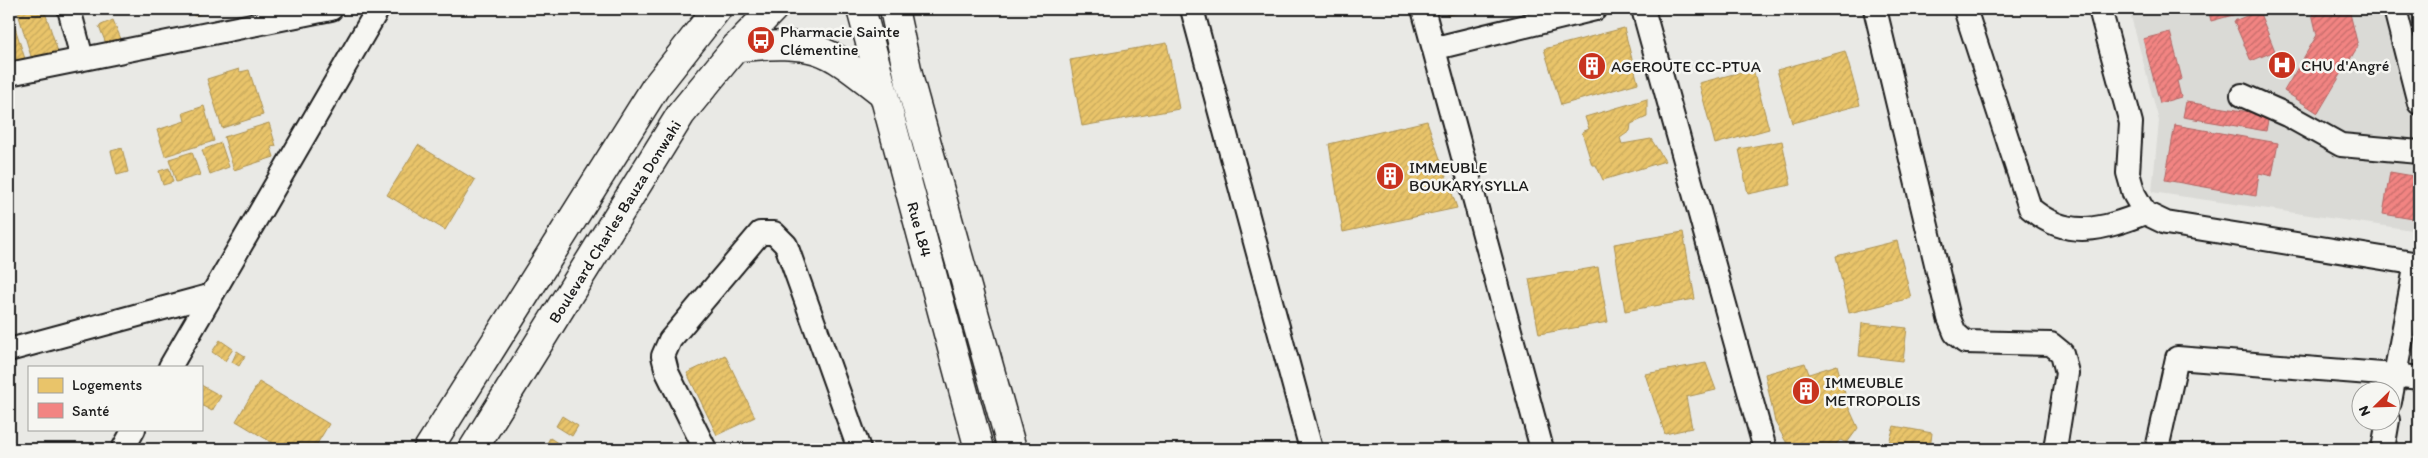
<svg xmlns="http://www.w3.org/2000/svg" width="2428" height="458" font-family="Itim,sans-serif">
<defs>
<pattern id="homes-hatch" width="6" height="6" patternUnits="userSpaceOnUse" patternTransform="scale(1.25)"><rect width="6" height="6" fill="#e9c46a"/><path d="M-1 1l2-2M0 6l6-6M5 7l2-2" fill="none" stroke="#c7a85b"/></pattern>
<pattern id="health-hatch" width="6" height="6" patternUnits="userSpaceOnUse" patternTransform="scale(1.25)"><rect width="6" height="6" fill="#f28482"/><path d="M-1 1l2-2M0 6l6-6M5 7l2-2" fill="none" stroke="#c36b6a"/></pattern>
</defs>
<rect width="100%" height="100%" fill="#e9e9e5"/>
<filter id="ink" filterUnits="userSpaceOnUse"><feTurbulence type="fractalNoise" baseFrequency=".02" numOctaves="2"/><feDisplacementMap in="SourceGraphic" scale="10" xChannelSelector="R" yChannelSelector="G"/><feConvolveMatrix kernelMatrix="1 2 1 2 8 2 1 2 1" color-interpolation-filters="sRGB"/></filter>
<g filter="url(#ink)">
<path fill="#dadad6" d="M2129,9H2419V231L2152,192L2159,121Z"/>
<path fill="url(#homes-hatch)" stroke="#ac9253" d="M9,9L26,62L9,68Z
M26,9H44L59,55L33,63L18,13Z
M172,9H190L174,14Z
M191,9H214L194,16Z
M1445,9H1483L1447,15Z
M113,20L121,39L107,46L99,26Z
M1624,28L1638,83L1561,105L1544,49Z
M1167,43L1179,109L1082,126L1070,60Z
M1845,51L1860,105L1792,123L1777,70Z
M239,69L240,72L249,70L263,115L222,128L207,79Z
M1753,69L1769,129L1715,144L1699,83Z
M1647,99V117L1631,124L1630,131L1620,138L1622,144L1651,139L1665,161L1603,180L1596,165H1592L1582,132L1589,129L1585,117Z
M204,106L214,141L165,156L157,130L185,121L183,113Z
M1427,121L1457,208L1343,232L1329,144Z
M269,123L276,146L271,147L274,157L234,170L224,137Z
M1782,141L1791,185L1748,194L1739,149Z
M221,143L229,167L210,174L202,150Z
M418,145L475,180L445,230L387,195Z
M122,148L128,172L117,175L111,151Z
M192,152L200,175L176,182L169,159Z
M169,168L173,182L163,185L159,171Z
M1683,232L1695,299L1625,311L1614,244Z
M1897,241L1911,298L1849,313L1836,256Z
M1598,267L1608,322L1539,334L1529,279Z
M1862,323L1907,328L1903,361L1859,356Z
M220,340L233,349L225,361L212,352Z
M237,351L245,356L239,366L232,362Z
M725,355L755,417L717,435L687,373Z
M1706,363L1716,390L1686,397L1692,428L1665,434L1645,374Z
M1805,363L1809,374L1837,365L1849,408L1858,428L1847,443L1840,440L1832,449H1790L1775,422L1765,374Z
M259,382L329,424L314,449H273L276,445L236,421Z
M201,385L221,396L212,411L201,405Z
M562,416L578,426L572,436L556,426Z
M1894,426L1932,433L1930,449H1864V445L1888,446Z
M550,438L564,447L562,449L544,448Z"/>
<path fill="url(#health-hatch)" stroke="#b26563" d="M2208,9H2255L2211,21Z
M2311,9H2349L2358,46L2318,113L2284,91L2317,35Z
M2259,11L2275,51L2251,61L2234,21Z
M2170,32L2182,79L2177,81L2181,97L2160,103L2143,39Z
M2186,102L2269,115L2266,131L2183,117Z
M2175,125L2278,143L2272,176L2259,173L2256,196L2165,180Z
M2390,172L2419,177V220L2383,214Z"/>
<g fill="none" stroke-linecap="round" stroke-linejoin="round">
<defs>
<path id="minor" d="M69,9L82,58
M1192,9L1311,449
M1423,9L1542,449
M1643,9L1765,449
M1875,9L1949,318L1955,333L1965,342L2051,344L2062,353L2067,373L2055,449
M1965,9L2030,208C2068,241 2103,229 2145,213
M2100,9L2131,123L2128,173L2134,194L2145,213L2166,223L2419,264
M2395,9L2419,103
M1436,48L1595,9
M9,74L331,9
M2242,95L2287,115L2341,145L2419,152
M2416,263L2395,375L2419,378
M9,350L212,295
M170,367L378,9
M123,449L134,429
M705,449L667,372L663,356L670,340L760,233H774L786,245L859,449
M2157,449L2177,358L2395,375L2390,402
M2383,449L2388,420"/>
<g id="major">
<path id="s1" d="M861,9L979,449"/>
<path d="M894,9L910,83L1012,449"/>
<path d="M736,47C761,46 792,42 817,50C840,57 865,80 884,94"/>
<path d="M428,449L655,88L717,9"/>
<path id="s2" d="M473,449L681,114L736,47L773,9"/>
</g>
</defs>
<use href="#minor" stroke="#1c1c1c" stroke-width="26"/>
<use href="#major" stroke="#1c1c1c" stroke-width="31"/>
<use href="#minor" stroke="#f6f6f2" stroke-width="22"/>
<use href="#major" stroke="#f6f6f2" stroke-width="28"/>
</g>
</g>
<defs>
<symbol id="bus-disc" viewBox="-11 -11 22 22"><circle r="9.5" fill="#c8321e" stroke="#f6f6f2"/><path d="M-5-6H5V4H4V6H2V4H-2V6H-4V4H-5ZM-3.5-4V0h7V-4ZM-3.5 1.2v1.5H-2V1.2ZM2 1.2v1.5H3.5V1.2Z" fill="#fff"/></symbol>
<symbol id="hospital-disc" viewBox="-11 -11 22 22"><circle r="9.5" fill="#c8321e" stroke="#f6f6f2"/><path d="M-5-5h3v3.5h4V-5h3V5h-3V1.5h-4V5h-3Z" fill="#fff"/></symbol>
<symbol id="building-disc" viewBox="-11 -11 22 22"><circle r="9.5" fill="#c8321e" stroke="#f6f6f2"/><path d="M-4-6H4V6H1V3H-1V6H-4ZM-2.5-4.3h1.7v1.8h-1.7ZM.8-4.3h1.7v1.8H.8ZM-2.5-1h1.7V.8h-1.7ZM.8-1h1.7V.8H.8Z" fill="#fff"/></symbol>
</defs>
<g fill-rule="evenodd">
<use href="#bus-disc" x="745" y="24" width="32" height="32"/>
<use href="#hospital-disc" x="2266" y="49" width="32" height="32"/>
<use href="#building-disc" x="1576" y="50" width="32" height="32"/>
<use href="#building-disc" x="1374" y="160" width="32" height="32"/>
<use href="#building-disc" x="1790" y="375" width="32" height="32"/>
</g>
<g text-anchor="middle" stroke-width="5" stroke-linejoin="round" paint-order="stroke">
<g font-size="16" fill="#1c1c1c" stroke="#f6f6f2" text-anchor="start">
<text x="780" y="37">Pharmacie Sainte<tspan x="780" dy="18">Clémentine</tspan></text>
<text x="2301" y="71">CHU d'Angré</text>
<text x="1611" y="72">AGEROUTE CC-PTUA</text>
<text x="1409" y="173">IMMEUBLE<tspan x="1409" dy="18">BOUKARY SYLLA</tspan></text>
<text x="1825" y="388">IMMEUBLE<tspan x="1825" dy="18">METROPOLIS</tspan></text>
</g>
<g font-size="16" fill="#1c1c1c" stroke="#f6f6f2">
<text dy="6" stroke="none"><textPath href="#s2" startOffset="268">Boulevard Charles Bauza Donwahi</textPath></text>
<text dy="6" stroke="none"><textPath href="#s1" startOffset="228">Rue L84</textPath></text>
</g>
</g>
<rect width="2428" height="458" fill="none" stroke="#f6f6f2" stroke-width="30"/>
<rect x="15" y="15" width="2398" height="428" fill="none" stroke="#1c1c1c" stroke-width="2" filter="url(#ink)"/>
<rect x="28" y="366" width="175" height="65" fill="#f6f6f2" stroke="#9f9f9c"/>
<rect x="38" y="378" width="25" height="15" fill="#e9c46a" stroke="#9f9f9c"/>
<text x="72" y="390" font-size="15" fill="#1c1c1c">Logements</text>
<rect x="38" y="403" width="25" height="15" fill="#f28482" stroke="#9f9f9c"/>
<text x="72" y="416" font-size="15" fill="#1c1c1c">Santé</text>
<g transform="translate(2376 406) rotate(247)"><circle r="24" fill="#f6f6f2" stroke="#9f9f9c"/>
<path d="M0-4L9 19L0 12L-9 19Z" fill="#c8321e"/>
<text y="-8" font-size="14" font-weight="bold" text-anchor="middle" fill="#1c1c1c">N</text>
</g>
</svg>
